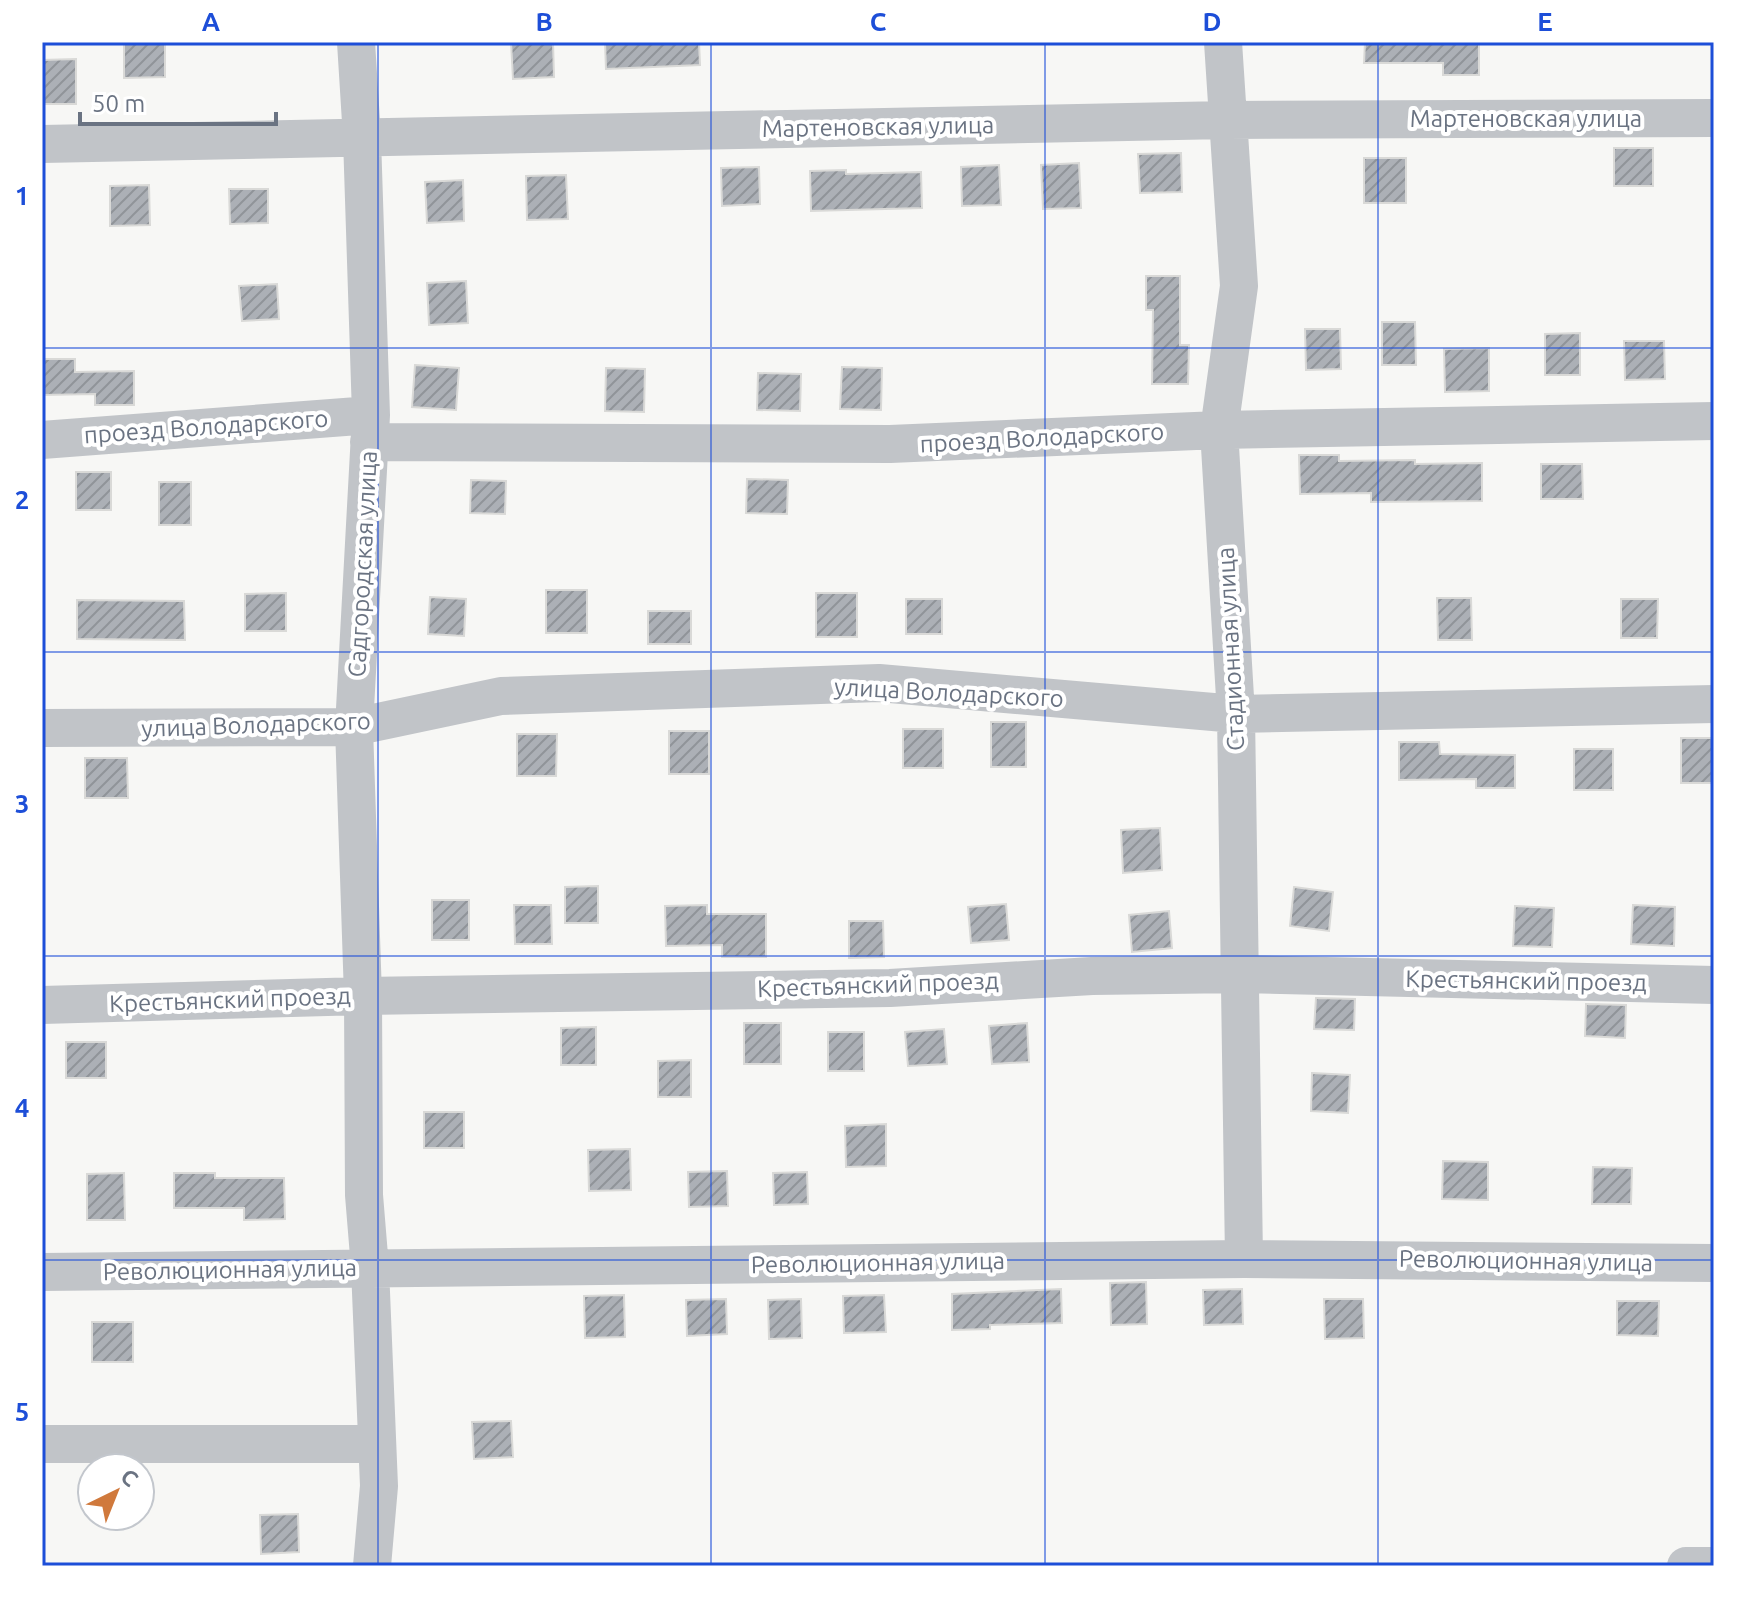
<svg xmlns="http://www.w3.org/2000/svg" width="1756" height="1608" font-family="Ubuntu,sans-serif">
<defs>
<pattern id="building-hatch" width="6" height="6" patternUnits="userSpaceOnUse" patternTransform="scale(2)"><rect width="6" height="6" fill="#acb0b6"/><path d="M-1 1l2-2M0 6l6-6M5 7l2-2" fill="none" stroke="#909499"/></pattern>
</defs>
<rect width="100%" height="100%" fill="#f7f7f5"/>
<path fill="url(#building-hatch)" stroke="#d9d9d7" stroke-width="2" d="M124,42H165V77L124,78Z
M511,42H553L554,77L513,79Z
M605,42H699L700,65L606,69Z
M1365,42H1479V75H1443V63H1364Z
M76,59V104H42V60Z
M1614,148H1653V186H1614Z
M1181,153L1182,192L1140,193L1138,154Z
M1364,158H1406V203H1364Z
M1079,163L1081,208L1043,209L1041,165Z
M999,165L1001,205L962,206L961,167Z
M759,167L760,204L722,206L721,168Z
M846,170V174L921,172L922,208L811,211L810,171Z
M566,175L568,219L527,220L526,176Z
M463,180L464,221L427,223L425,182Z
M149,185L150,225L110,226V186Z
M229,189H268V223L230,224Z
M1146,276H1180V345H1189L1188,384H1152L1153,310H1146Z
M466,281L468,323L429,325L427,283Z
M277,284L279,319L242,321L239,286Z
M1382,322H1415L1416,365H1382Z
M1305,329H1340L1341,369L1306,370Z
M1580,333V375H1545V334Z
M1624,341H1664L1665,379L1625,380Z
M1489,348V391L1445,392L1444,349Z
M42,359H75V372L134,371V405H95V394L42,395Z
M415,365L459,368L456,410L412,407Z
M842,367L882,368L881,410L840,409Z
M606,368L645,369L644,412L605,411Z
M758,373L801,374L800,411L757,410Z
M1299,455H1339V461L1415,460V464L1482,463V501L1371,502V493L1300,494Z
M1541,464H1582L1583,499H1541Z
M76,472H111V510H76Z
M747,479L788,480L787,514L746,513Z
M471,480L506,481L505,514L470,513Z
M159,482H191V525H159Z
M546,590H587V633H546Z
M286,593V631H245V594Z
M816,593H857V637H816Z
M430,597L466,599L464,636L428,634Z
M1437,598H1471L1472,640H1438Z
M906,599H942V634H906Z
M1621,599H1658L1657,638H1621Z
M77,600L184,601L185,640L77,639Z
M648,611H691V644H648Z
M991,722H1026V767H991Z
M903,729H943V768H903Z
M669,731H709V774H669Z
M517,734H557L556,776H517Z
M1681,738H1714V783H1681Z
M1399,742H1439L1440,754L1515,755V788H1476V779L1399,780Z
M1574,749H1613V790H1574Z
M85,758H127L128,798H85Z
M1160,828L1162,870L1123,873L1121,830Z
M598,886V923H565V887Z
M1294,887L1333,892L1329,931L1290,926Z
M432,900H469V940H432Z
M1006,904L1009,940L971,943L968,907Z
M514,905H551L552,944H515Z
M707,905V914H766V957H722V945L666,946L665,906Z
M1633,905L1675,907L1674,946L1631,944Z
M1515,906L1554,908L1552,947L1513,946Z
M1169,911L1172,948L1132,952L1129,915Z
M849,921H883L884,957L849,958Z
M1316,998L1355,999L1354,1030L1314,1029Z
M1586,1004L1626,1005L1625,1038L1585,1036Z
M744,1023H781V1064H744Z
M1027,1023L1029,1062L992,1064L989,1026Z
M596,1027V1065H561V1028Z
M944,1029L947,1064L908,1066L905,1032Z
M828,1032H864V1071H828Z
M66,1042H106V1078H66Z
M691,1060V1097H658V1061Z
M1312,1073L1350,1075L1348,1113L1311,1111Z
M424,1112H464V1148H424Z
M886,1124V1166L846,1167L845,1126Z
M630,1149L631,1190L589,1191L588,1150Z
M1443,1161L1488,1162V1200L1442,1199Z
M1593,1167L1632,1168L1631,1204H1592Z
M727,1171L728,1206L689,1207L688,1172Z
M807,1172L808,1204L774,1205L773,1173Z
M124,1173L125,1220H87V1174Z
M174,1173H215V1178H284L285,1219L244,1220V1208H174Z
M1146,1282L1147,1324L1111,1325L1110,1283Z
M1061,1289L1062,1323L990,1325V1329L952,1330V1294Z
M1242,1289L1243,1324L1204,1325L1203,1290Z
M624,1295L625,1337L585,1338L584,1296Z
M884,1295L886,1332L844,1333L843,1296Z
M726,1299L727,1334L687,1336L686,1300Z
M801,1299L802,1338L769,1339L768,1300Z
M1324,1299H1363L1364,1338L1325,1339Z
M1617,1301H1659L1658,1336L1617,1335Z
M92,1322H133V1362H92Z
M511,1421L513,1457L474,1459L472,1422Z
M298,1514L299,1552L261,1554L260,1515Z"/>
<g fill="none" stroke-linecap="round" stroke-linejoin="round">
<path stroke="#c1c4c8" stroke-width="38" d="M356,42L362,138L371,415L354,727L363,996L364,1195L370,1268L379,1486L372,1566
M1223,42L1239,286L1219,430L1236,714L1244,1259
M42,144L1227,120L1714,118
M42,440L371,415
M369,442L890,444L1219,430L1714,421
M42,728L354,727L501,696L879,683L1236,714L1714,704
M42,1005L363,996L890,988L1092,976L1241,974L1714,985
M42,1272L1244,1259L1714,1263
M42,1444H377
M1686,1566H1714"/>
</g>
<path fill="none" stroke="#1d4ed8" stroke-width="2" stroke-opacity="0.55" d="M378,42V1566M711,42V1566M1045,42V1566M1378,42V1566M42,348H1714M42,652H1714M42,956H1714M42,1260H1714"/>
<g text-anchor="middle" stroke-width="8" stroke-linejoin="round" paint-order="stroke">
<g font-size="24" fill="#6a7382" stroke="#fff">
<text x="1526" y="127">Мартеновская улица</text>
<text transform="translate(878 127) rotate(-1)" y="8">Мартеновская улица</text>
<text transform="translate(206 427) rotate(-4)" y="8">проезд Володарского</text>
<text transform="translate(1042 438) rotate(-3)" y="8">проезд Володарского</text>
<text transform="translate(363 564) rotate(-87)" y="8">Садгородская улица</text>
<text transform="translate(1231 649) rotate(-93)" y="8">Стадионная улица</text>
<text transform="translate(949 693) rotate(3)" y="8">улица Володарского</text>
<text transform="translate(256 725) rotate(-2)" y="8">улица Володарского</text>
<text transform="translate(1526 981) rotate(1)" y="8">Крестьянский проезд</text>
<text transform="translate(878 985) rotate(-2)" y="8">Крестьянский проезд</text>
<text transform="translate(230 1000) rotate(-2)" y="8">Крестьянский проезд</text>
<text transform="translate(1526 1261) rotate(1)" y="8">Революционная улица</text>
<text transform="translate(878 1263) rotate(-1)" y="8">Революционная улица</text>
<text transform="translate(230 1270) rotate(-1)" y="8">Революционная улица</text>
</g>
</g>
<rect width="1756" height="1608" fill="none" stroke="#ffffff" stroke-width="88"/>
<g transform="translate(116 1492) rotate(43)"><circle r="38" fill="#ffffff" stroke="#c3c7cd" stroke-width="2"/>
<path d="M0-6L14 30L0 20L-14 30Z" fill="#d0793c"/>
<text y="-12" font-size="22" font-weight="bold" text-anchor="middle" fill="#6a7382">С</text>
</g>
<path d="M80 112v12h196v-12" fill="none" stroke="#6a7382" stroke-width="4"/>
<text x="92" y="112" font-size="24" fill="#6a7382" stroke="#ffffff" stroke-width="6" paint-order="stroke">50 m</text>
<rect x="44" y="44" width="1668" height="1520" fill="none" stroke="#1d4ed8" stroke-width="3"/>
<g font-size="26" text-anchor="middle" font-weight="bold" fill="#1d4ed8">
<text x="211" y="31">A</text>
<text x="544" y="31">B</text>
<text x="878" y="31">C</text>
<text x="1212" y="31">D</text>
<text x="1545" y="31">E</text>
<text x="22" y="205">1</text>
<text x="22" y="509">2</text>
<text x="22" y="813">3</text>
<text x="22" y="1117">4</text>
<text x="22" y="1421">5</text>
</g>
</svg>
